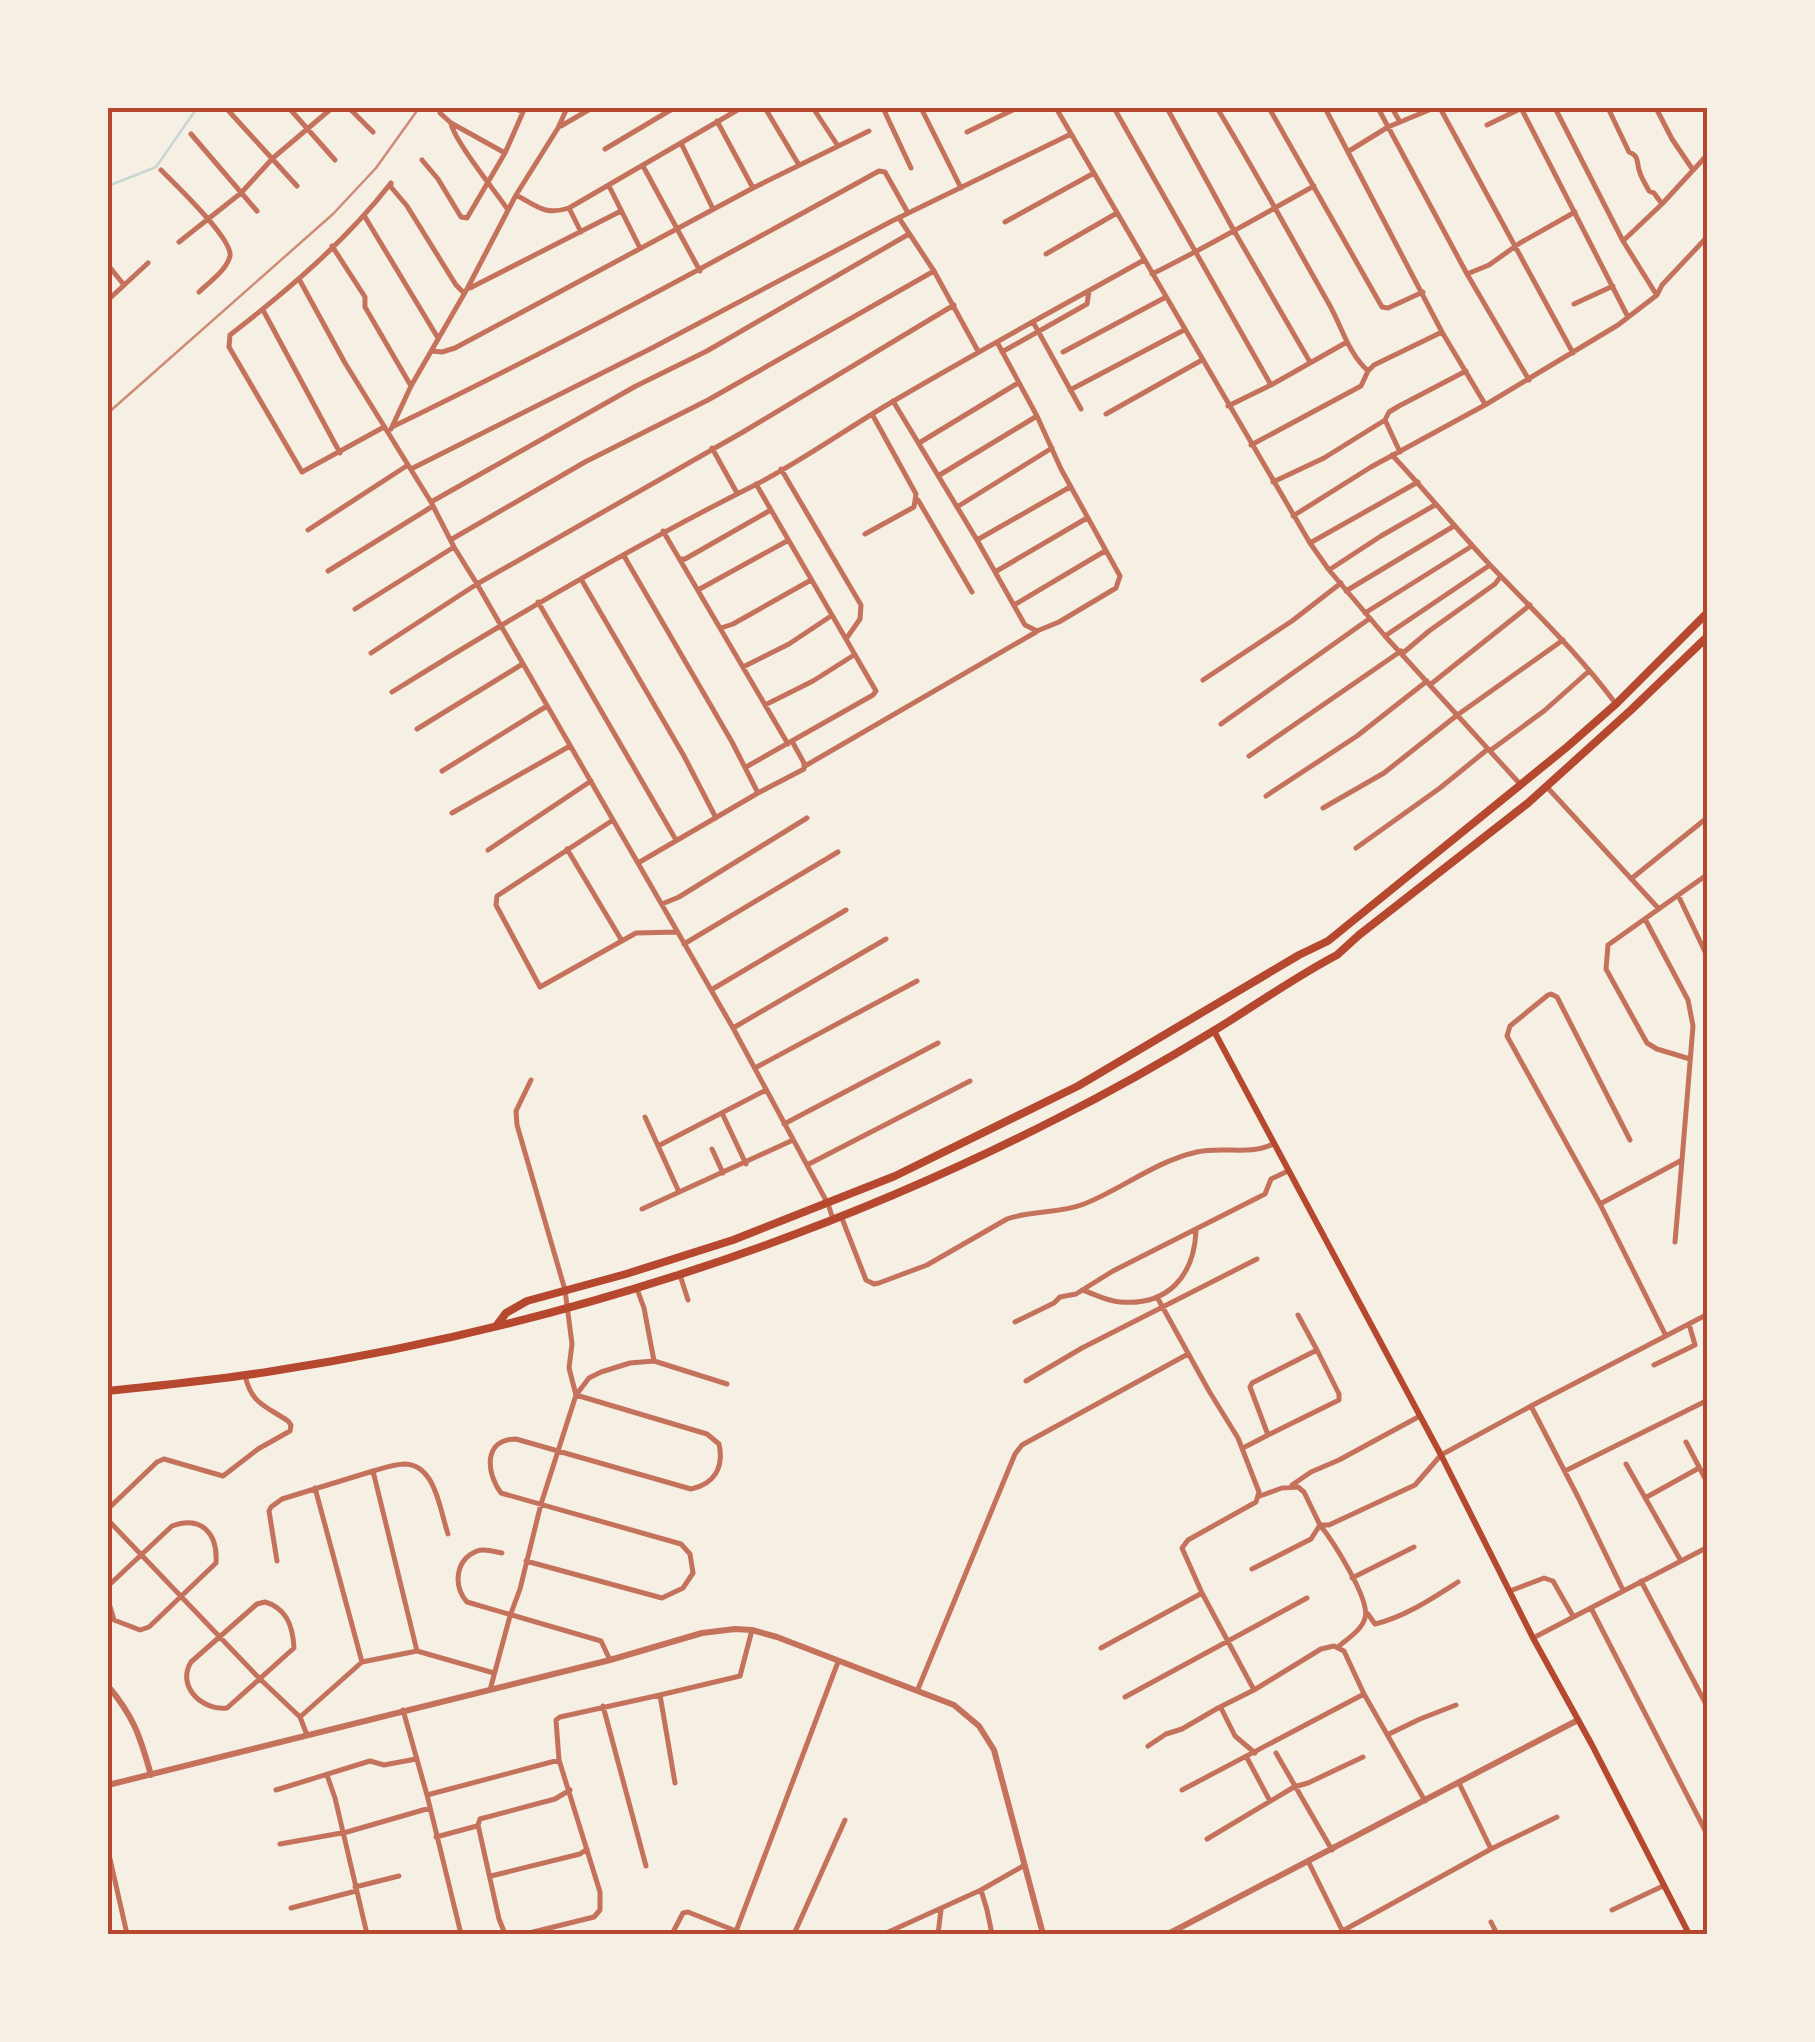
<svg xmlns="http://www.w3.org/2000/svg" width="1815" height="2042" font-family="Lato,sans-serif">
<rect width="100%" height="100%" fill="#f6efe4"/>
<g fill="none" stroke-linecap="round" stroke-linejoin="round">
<path stroke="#c9d6d2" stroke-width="2.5" d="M108,186L156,167L197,108"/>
<path stroke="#c5725c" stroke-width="5" d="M226,108L297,186
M289,108L335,160
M349,108L373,132
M765,108L799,165
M813,108L838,146
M883,108L911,168
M921,108L961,188
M1056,108L1310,543L1329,570L1385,636L1520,784
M1114,108L1271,385
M1167,108L1233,229L1310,362
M1217,108C1256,172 1292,239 1329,304C1342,327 1348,353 1368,371
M1269,108L1382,307L1388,308L1423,292
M1325,108L1442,332L1485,404
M1378,108L1467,274L1529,380
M1392,108L1400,122
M1440,108L1573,353
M1521,108L1628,317
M1555,108L1623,241L1656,294
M1608,108L1629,152C1640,156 1636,163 1640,173C1642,179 1646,185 1649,191L1654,193L1662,204
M1656,108L1672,139L1693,170
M440,113L451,123L505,153
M717,121L753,188
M451,123C453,139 496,192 508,210
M1487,125L1520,109
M561,126L592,108
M967,132L1017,108
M191,134L257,211
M681,143L713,209
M605,149L674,108
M1349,151L1388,127L1434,108
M422,160L438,179L461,217L467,218L505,153L523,112L514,108
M643,166L700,271
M161,170C174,183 233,239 230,256C227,270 208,283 199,292
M609,186L640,248
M516,195C537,206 545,216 569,208L741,108
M569,208L581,232
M365,217L438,338
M899,218L934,271L978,351
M1005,222L1094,173
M1623,241L1662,204L1708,154
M179,242L241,193L273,158L332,108
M332,246L365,297V307L411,386
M1046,254L1117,213
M108,265L124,285
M1152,274C1207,247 1260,216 1314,186
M1467,274L1489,265L1520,243L1575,212
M299,279L345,363L431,502L454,547L477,584L733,1028L828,1204L833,1219
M470,288L621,211
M108,300L148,263
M1574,304L1613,286
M263,310L340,453
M1033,322L1081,409
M432,351L442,352L455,348L753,188L869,131
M1002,352L1087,304L1089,291
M1063,352L1166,297
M1070,390L1184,330
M893,401L977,540L1025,625L1037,631L1059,622L1116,588L1120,576L1061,469L1037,416L997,342
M1228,406L1271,385L1347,342
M1106,414L1202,360
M1385,420L1400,452
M384,427L302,472L229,347L230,335C288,290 346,241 391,183V187L407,206L456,285L464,293
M392,427C558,347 718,260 879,171L885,172L908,213
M391,429L411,386L467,289L516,195L558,128L567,108
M919,443L1018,383
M1251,445L1361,386L1368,371L1374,365L1442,332
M712,448L737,493
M1392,455C1426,491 1457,530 1491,566C1534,611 1579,654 1616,704
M411,469L652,348L892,221L1071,134
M781,469L861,605L860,619L846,639
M938,476L1037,416
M1273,482L1324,458L1385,420L1389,412L1399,406L1466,371
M918,500L972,592
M431,502L636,386L707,351L909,234
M957,507L1052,448
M1293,516L1371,467L1485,405L1618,325L1657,295L1662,285L1708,236
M308,530L408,465
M663,531L788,744
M865,534L914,507L916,494L872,414
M452,539L585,462L708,400L934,271
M977,540L1070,487
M1310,543L1418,482
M624,556L732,742L758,793
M680,559H685L769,511
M1329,570L1381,536L1435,505
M328,571L433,506
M995,572L1087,518
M581,579L684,756L716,818
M698,590L787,541
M1346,591L1454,526
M538,602L676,840
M1014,605L1105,551
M355,609L454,547
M1365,613L1472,546
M721,628L733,624L811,580
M1385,636L1490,565
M371,653L477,584L743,432L954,305
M1403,653L1429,631L1495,584L1501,576
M743,667L789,644L831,616
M1203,680L1292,621L1341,583
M1431,684L1530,605
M392,692C511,618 631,547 755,485C802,461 846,429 892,402C975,353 1060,307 1144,260
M765,705L813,681L854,655
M1221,724L1369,619
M417,729L521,665
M1491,750L1544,711L1589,671
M1249,756L1401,651
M805,766L1036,632
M746,767L873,695L876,691L756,484
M442,771L547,706
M1546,786L1659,909
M1266,796L1357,736L1427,681
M1323,808L1384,773L1456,716L1563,640
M452,813L570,746
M613,820L497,896L496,905L540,987L636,933L677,932
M1356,848L1440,788L1488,749
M567,849L622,941
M488,850L591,781
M638,863L758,793L804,769V763L793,743
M1631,879L1708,817
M1678,895L1708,958
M662,904L679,897L807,818
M684,944L838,852
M711,990L846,910
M733,1028L886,939
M1690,1059L1657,1049L1647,1043L1606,969L1608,945L1708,874
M755,1068L917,981
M722,1113L746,1164
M645,1117L679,1192
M784,1124L938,1043
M1630,1140L1557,997L1551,994L1548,995L1510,1026L1507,1036L1600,1204L1666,1336
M658,1146L766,1090
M712,1149L723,1173
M807,1165L970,1081
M1600,1204L1682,1160L1693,1026L1688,1000L1645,919
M642,1209L793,1140
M841,1216L866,1280L874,1284L879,1283L927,1265L1007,1219C1032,1210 1059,1214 1084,1204C1122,1189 1156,1161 1197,1152C1222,1146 1250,1156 1273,1144
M1675,1242L1682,1160
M680,1275L688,1300
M637,1289L644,1308L654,1361
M1082,1290C1095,1294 1106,1301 1120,1302C1168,1306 1194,1276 1196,1231
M1157,1297L1209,1391L1238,1438L1259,1492L1256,1502L1188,1540L1182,1548L1202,1593L1254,1690L1321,1649L1334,1646L1344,1651L1364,1694L1425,1801
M1015,1322L1054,1303L1060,1297L1076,1294L1113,1271L1265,1194L1271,1179L1288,1171
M1654,1365L1695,1345L1689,1324
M1026,1381L1082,1348L1257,1259
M1531,1406L1578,1497L1623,1590
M1270,1434L1339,1400V1394L1317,1350
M1686,1442L1708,1484
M1243,1448L1268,1435L1250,1387L1252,1383L1317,1350L1298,1315
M1626,1464L1681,1561
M373,1471C383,1468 395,1464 405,1464C436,1465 440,1511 448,1534
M1565,1471L1708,1400
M1292,1485L1311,1472L1339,1460L1420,1416
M315,1488L362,1662
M1645,1498L1699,1468
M108,1509L157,1462L164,1459L223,1476L258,1449L290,1431L291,1425L288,1421C266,1406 251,1404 245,1375
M108,1520L259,1678L300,1717
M502,1553C495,1552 485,1548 477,1551C455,1560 453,1586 467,1602L601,1641L610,1660
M277,1561L269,1511L271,1507L282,1499L373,1471L417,1651
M526,1561L662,1598L683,1588L693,1573L690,1554L681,1544L501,1493C486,1473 483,1439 516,1439L691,1489C715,1484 724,1467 719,1444L707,1434L576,1395L569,1368L572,1344L565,1290L517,1125L516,1111L531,1080
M1252,1569L1311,1539L1320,1525L1304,1492L1298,1487L1282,1488L1260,1496
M1352,1578L1414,1547
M1641,1581L1708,1708
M108,1586L172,1526C202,1515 218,1534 216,1563L149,1627L140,1630L114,1620L108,1600
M1510,1591L1544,1578L1553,1581L1573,1616
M265,1602C287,1608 293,1627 294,1648L227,1708C203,1711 176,1687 191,1662L257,1604Z
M1591,1608L1708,1836
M1368,1614L1375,1624C1405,1617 1433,1598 1458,1582
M1533,1638L1708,1547
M1338,1647C1347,1639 1362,1630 1365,1618C1371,1600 1332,1540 1320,1525H1329L1415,1485L1441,1455L1531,1406L1708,1314
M1101,1648L1202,1593
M918,1689L1015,1454L1022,1445L1188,1354
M490,1690L510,1616L520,1589L541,1504L576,1395L589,1378L601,1372L630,1363L654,1361L727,1384
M660,1695L740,1676L752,1630
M1125,1697L1307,1598
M603,1706L646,1866
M1218,1708H1221L1235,1736L1255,1753
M403,1710L427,1795L461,1934
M1389,1734L1420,1719L1456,1705
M307,1735L300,1717L362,1662L417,1651L494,1673
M1148,1746L1166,1734L1182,1729L1218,1708L1254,1690
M1276,1753L1332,1850
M1246,1756L1270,1801
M327,1775L335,1798L367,1934
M1459,1783L1491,1849L1557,1817
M276,1790L370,1761L384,1765L416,1759
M1182,1790L1364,1694
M427,1795L559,1760
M436,1837L477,1826
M1207,1839L1294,1787L1308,1783L1363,1757
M280,1844L347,1832L430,1808
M108,1850L127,1934
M1309,1863L1344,1934
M491,1876L580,1854L587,1849
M355,1887L399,1876
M981,1890L987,1910L992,1934
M291,1908L356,1891
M1612,1910L1663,1886
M1491,1922L1497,1934
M505,1934L499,1919L478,1825L480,1819L555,1799L570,1790
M525,1934L594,1917L600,1910V1892L559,1760L556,1720L560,1717L660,1695L675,1783
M672,1934L683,1913L688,1912L736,1931
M735,1934L838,1662
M794,1934L845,1820
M884,1934L981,1890L1025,1865
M938,1934L941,1910
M1337,1934L1491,1849"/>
<path stroke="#c5725c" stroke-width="6" d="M108,1686C134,1717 140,1736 151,1775
M108,1785L610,1660L702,1633L735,1629L752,1630L777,1637L954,1705L979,1726L994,1750L1043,1934
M1168,1934L1578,1720"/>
<path stroke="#b5482f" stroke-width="6" d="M1214,1031L1441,1455L1533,1638L1592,1745L1689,1934"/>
<path stroke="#b5482f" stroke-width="8" d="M497,1325L506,1313L527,1301L626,1274L733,1240L895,1176L1078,1086L1299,955L1328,941L1567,747L1616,704L1708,612
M108,1391C163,1385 218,1380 273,1371C544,1329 812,1244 1056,1119C1110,1092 1163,1062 1215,1030C1256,1005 1295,977 1337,955L1359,935L1528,803L1631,710L1708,636"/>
<path stroke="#cf8b77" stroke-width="2.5" d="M108,413L333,214L376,168L419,108"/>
</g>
<rect width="1815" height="2042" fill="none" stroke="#f6efe4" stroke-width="220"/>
<rect x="110" y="110" width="1595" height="1822" fill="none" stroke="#b5482f" stroke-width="4"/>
</svg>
